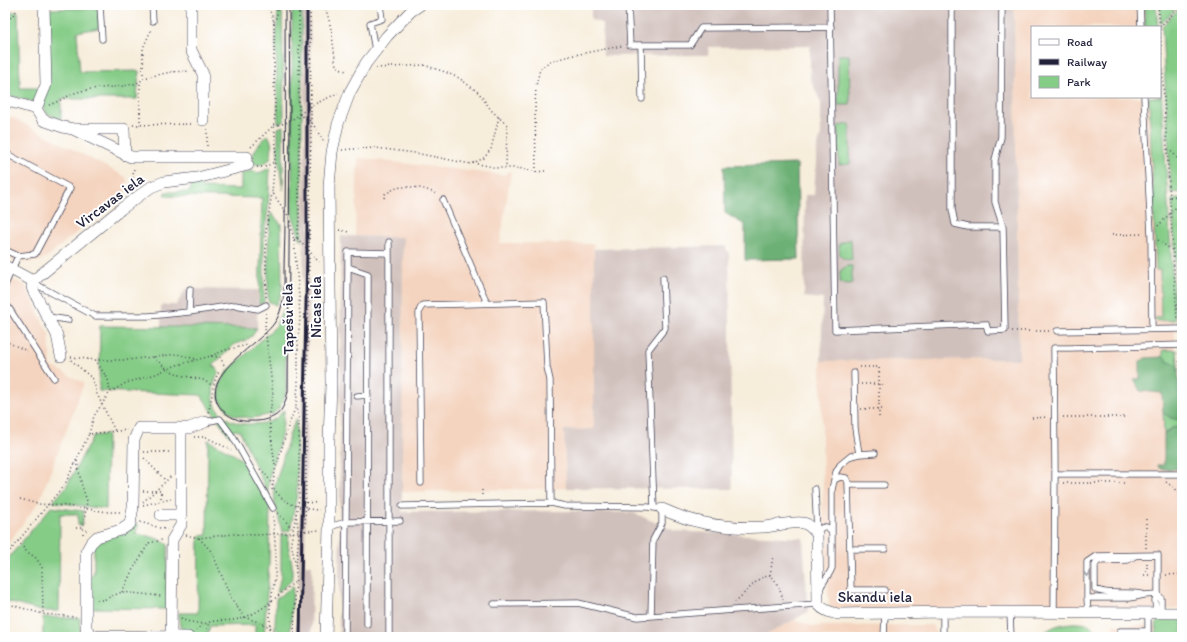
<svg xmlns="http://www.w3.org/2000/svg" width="1187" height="642" font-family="Itim,sans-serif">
<rect width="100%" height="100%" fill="#fff"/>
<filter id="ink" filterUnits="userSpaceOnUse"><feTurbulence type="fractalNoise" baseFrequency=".025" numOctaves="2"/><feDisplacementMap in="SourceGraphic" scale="8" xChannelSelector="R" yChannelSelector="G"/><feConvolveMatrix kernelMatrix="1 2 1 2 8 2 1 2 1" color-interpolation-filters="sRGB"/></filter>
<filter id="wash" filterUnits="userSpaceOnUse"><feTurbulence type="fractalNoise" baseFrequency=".012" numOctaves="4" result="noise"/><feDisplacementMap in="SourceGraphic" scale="16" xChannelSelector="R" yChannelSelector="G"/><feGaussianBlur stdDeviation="0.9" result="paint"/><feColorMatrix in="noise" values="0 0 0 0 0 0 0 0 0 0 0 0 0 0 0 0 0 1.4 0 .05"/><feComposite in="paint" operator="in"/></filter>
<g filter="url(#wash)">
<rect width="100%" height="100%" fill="#f7eddb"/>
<path fill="#f4d4bf" d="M1014,5H1144L1145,27H1032V97H1149L1156,269L1160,270L1161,317L1174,320L1182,489V609H829L822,504L823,489L821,361L1019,359Z
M5,114L126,177L127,181L125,192L47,257L40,261L18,263L5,257Z
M358,158L503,175L510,171L511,172L500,243L594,244V429L564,430L566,488L402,492L403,237L355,236Z
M5,279H10L25,285L49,334L51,366L84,383L39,502L5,547Z
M794,620L813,626L933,625L938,637H763Z
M1114,625H1155V637H1114Z"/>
<path fill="#d0c0bb" d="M303,5H310L311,121L305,565H312L311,637H296L300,517L304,220L305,131Z
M591,5H1014L1019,359L821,361L823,299L804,297L805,195H814L817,148L821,135V103L810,78V46L709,47L708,55L603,56L602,23L591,20Z
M341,236L403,237L402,512L572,511L634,513L675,531L803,538L808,612L763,637H339Z
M725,246L729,254L732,489L566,488L564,430L594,429V249Z
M186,289L258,290L257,328L161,327V305H176Z"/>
<path fill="#85cc87" stroke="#547761" d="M278,5H282L284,121L278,123L276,46Z
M292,5H302V241L300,238L292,214Z
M1144,5H1156L1158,27H1145Z
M1160,5H1179L1161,24Z
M1182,5V192L1171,193L1162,26Z
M98,8L99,28L77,32L80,72L139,71L137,99H61V119L48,114L41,104L49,9Z
M5,12H18L20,88H42L37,103L5,94Z
M838,55H849L850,105H838Z
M1160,70L1175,320L1158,321L1155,320V318L1161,317L1160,270H1156L1149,97H1160Z
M850,124V164L839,165L838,126Z
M283,126V190L278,157V128Z
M268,135C273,143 272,151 270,159C264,164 261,166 253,163C251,151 260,143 268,135Z
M270,168L268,210L264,233V302L259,305L262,198L167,196L165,195V192H190L191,181L200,180L201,188L241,189V173L252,171L259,173Z
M1182,198V273L1176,278L1172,200Z
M271,213L281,224L282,287L281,294L276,305L268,301C268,272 267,242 271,213Z
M851,239L852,260C838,259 840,255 839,244Z
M847,266H852V284L840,283V271Z
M1182,277V324H1178L1176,282Z
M282,311H286L285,348L286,390L284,399L279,408L273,414L252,418L243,417L233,415L227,410L219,399L220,385L227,372L276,326Z
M100,326L257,328L252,336L246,340L235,344L213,365L219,372C207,393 213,418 239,423C242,424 247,424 251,424C259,424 268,423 275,419C278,417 281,413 284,410C283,420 283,430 280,439C276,457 267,475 268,494L240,431L234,430L230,437L201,395L99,391Z
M1163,350H1177L1178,364L1168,362L1166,358L1163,357Z
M1163,413L1171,418L1180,420V427L1172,428L1164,434Z
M296,419L297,494L290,530L282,532L275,503L274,489L290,433Z
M107,434L106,509L53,502L66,487L93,436Z
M208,440L232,453L246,463L270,507L269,564L264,637H255V625L210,626L207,637H192L190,633L185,631L180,627L179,613H198L199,536L207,535Z
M51,507L84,511L82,525H78V514H60L59,611H41L5,601V562Z
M133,523L138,524L136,534C148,536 158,537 168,545L167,609L89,608L88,578L94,573V545Z
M289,534L288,544L292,564V580L277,593L281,576V535Z
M293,586L290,637H286L275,628L276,599Z
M43,617L80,618V637H43Z
M1165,617L1182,620V637H1155L1157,622L1159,619Z
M1073,623C1083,623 1096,623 1095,637H1043L1042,634C1054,626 1058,624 1073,623Z"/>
<path fill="#6cb074" stroke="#476958" d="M797,164L799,259L745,260V225L725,213L724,166Z
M1163,357L1166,358L1168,362L1178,364L1180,420L1171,418L1163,413L1162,393L1140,391L1134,379H1140V362L1145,358Z
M1180,427L1182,469H1160L1157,465H1164V434L1172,428Z"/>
</g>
<g filter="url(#ink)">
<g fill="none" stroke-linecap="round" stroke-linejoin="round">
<defs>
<path id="lane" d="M100,5L102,39
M152,5L153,21
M628,5L630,45H690L701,28L831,27
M830,5L835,330L986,324L988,331L1005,330L1003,227L995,202V160L1001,137L1002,5
M952,5V209L955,224L968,227H1003
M1140,5L1141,27
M641,45L642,99
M375,50L370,23L382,19L380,5
M1144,97L1151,234L1152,329
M5,159L7,154L70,188L35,254L18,256L5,250
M443,200L487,303
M348,267L345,636L358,637
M33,281L41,287L95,316H149L189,312L190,289
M5,285L18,256
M5,302L54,378
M189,312L235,305L258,309L266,305
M48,317L68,320
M1057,331L1182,329
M1182,345C1139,346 1097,348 1054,348L1055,474H1182
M854,373L855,428L859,454
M357,396L368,395
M205,422L220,419L233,437L273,508
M834,480L840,477L846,478L848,482L851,590H885
M421,483L419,313L420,309L423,305L544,302L547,367L550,380L551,503
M848,485H884
M815,489L817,532
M402,506L551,503L565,506L648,507L662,509V523L653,540L651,616
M654,508L648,350L665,328L663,278
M329,527L346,522L400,521
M817,534C821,525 828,524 832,534
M850,549H885
M1135,556L1128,560L1098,561L1095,565V589C1108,596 1127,591 1142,594
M820,589C823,581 829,576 832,568V489L836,472L840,465L851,456L859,454L875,453
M1158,594L1144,595L1130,598H1087V562L1096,556L1158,555V594L1161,598V613
M1087,598L1088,613
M494,604L578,603L637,617L818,604
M943,612V637
M1010,613L1011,637
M1054,613L1055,474
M1148,613V637
M1156,613L1155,600L1158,594
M367,624L368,274L348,267V252L389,253V242
M389,637V253
M884,637L885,613
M1120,637V631H1148"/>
<path id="street" d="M191,5V50L203,74V120
M5,100L36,109L43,120L63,127L73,129L131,157H247
M36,109L46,85L44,5
M76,129H124L125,155
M5,266L33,281
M33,281L121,209L151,187L164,182L197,178L248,165
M33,281L32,287L33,290L57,335L61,356
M662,509C694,524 729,529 764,527C774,526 795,521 803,523C809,524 813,529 817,534L818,604C824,611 830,612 838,614L943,612L1182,613
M161,515H181
M171,636L172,540L181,525V428
M188,637L92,636L86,628V552L91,543L97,537L121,530L130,524L133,507L134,440L139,428H189L205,422
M326,637L329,527V441L331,384L329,186L332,152L338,124L350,92L366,63L387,36L411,11L420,5"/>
</defs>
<use href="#lane" stroke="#424053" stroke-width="7"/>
<use href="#street" stroke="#424053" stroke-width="12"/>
<path stroke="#424053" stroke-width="1.5" stroke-dasharray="1 3" stroke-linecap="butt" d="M266,5L271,13L274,22V69L275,113L274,125L276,147L272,192L289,217L294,240L299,297L300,318L298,341V385L296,406L288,427L275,471L272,490
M324,5C332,24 333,45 336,66L348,72
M1158,5L1160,27
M274,22L277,16V5
M5,24L18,9
M1160,27L1181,5
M1160,29L1177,321
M376,68L424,65L445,72L459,78L479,93L491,110L507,125L506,167
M143,78L171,72L190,71
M49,105C59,102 71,93 81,91C100,86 120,89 140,82
M299,114L311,121L324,142
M133,125L193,124
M140,125V82L143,78V48L152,28
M207,129V147
M251,147L274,125C288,126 301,112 313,105C321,101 330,97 338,93
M1168,149L1176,156L1182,168
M342,150L352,149L376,148L415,153L471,164L484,158L491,149L499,117
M473,163L498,168H518L536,172L545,171
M257,167H265L274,162
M536,172L535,106L536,86L540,69L550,61L574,55L622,46
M131,190L134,168
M1170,197L1182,195
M384,198L385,194C389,192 393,189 397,188C407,185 429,188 437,195
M1158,226L1182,201
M339,230L349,232
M1108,235L1144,234
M297,238L299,219V5
M294,240L297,238L319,262
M1158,240L1173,251
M1175,281L1182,275
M266,297V231L272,193
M266,313L265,327L273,394L269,419L275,466
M1012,331H1051
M5,341L27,351
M1179,353L1182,404
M211,356L225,350L248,345
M71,357L95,360H127L177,354L196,359
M153,357L167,369L180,375L203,380L213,386
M71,360L93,379L97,394L115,431
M95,360L108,379L110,392
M860,367H879V419
M861,384H883
M861,409H884
M208,412C213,399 211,385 219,372
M1063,417H1129
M1032,418L1047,417
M89,434L94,416L110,392L126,383L153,375L177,365L211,356L220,357L225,367
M194,437H206L231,450
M144,452H171
M144,458L166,481
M77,461L82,486L87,501L83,528L87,531
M260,469C271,478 271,486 278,494C288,506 305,509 319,510
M1166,482L1182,494
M1063,483H1126
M482,490V498
M143,491H161V500
M20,499L38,504L67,506L108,512H121
M143,502L164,483L171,476
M298,502L318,503
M143,505L171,499
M278,513L292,528
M1146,519V548
M140,522L167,530
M76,528H83V537
M305,531L311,121L310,5
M186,535L199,538L233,534L257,535L275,534L319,530
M199,538L212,552L231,598L244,617L261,623L270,627L282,637
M18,541L26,551L36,558L42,567L43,614
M5,557L65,484L89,434L127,430
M1147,563V575
M296,566L299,536L296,514
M770,575L773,557
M1144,575H1150
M1166,575L1182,574
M122,592L132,571L149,543L162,540
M97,600H103L122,592L161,596
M735,602L759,579L770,575C777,580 780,591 783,599
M5,603L43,614L76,617
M181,618L186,621L202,624
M196,631C209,616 223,623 239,619C261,614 279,594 296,581
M205,637L209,622
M270,637V607L275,577L276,556L273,516
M294,637L296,568L291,542L299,498V418L296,406"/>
<use href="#lane" stroke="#fff" stroke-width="5.5"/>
<use href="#street" stroke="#fff" stroke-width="11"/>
<path stroke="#22223b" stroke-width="1" d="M285,5C285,78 286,151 285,223C285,240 284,256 284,272C284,284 285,297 281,308C280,312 278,318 275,322C261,344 202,372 218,404C222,411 228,416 236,419C242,422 250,421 257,421C278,419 284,411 288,391L290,120L289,5"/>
<path stroke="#22223b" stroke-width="3" d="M300,637L307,248V5"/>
</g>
<defs><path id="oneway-chevron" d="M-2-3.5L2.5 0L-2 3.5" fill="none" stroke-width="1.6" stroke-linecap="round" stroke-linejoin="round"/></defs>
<use stroke="#9c9ca7" href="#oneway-chevron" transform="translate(1087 574) rotate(90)"/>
</g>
<g text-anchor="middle" stroke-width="4" stroke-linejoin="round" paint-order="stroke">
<g font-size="15" fill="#22223b" stroke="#fff">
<text transform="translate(110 201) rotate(-37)" y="5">Vircavas iela</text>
<text transform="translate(316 307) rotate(-90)" y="5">Nīcas iela</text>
<text transform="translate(288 319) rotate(-91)" y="5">Tapešu iela</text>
<text x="875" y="602">Skandu iela</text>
</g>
</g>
<rect width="1187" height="642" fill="none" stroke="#fff" stroke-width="20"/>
<rect x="1031" y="26" width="130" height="72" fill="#ffffff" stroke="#a7a7b1"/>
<rect x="1039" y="39" width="20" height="6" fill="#ffffff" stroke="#a7a7b1"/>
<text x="1067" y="46" font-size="12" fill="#22223b">Road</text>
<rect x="1039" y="59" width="20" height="6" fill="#22223b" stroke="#a7a7b1"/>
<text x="1067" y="66" font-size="12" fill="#22223b">Railway</text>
<rect x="1039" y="76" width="20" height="12" fill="#85cc87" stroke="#a7a7b1"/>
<text x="1067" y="86" font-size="12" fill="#22223b">Park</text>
</svg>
